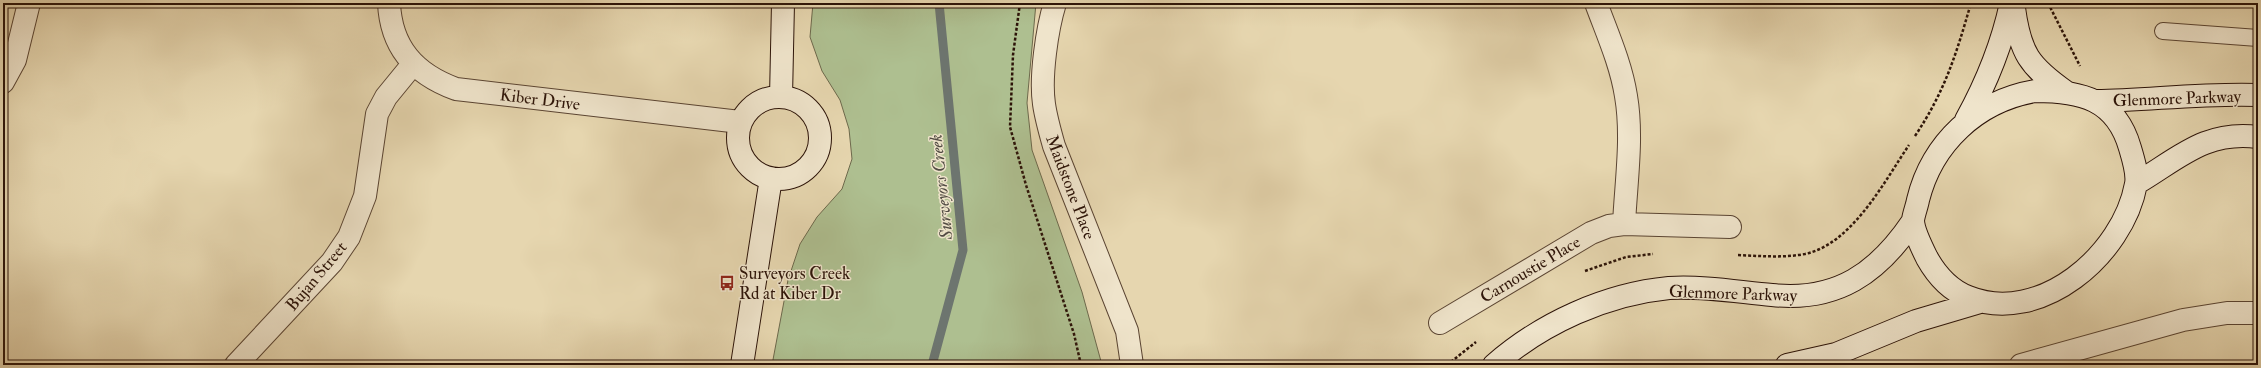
<svg xmlns="http://www.w3.org/2000/svg" width="2261" height="368" font-family="'IM FELL Double Pica',serif">
<rect width="100%" height="100%" fill="#e6d6af"/>
<filter id="stains"><feTurbulence type="fractalNoise" baseFrequency=".005" numOctaves="4"/><feColorMatrix values="0 0 0 0 .2 0 0 0 0 .09 0 0 0 0 .02 0 0 0 .5 -.17"/></filter>
<radialGradient id="worn" r=".72"><stop offset=".6" stop-color="#630" stop-opacity="0"/><stop offset="1" stop-color="#630" stop-opacity=".3"/></radialGradient>
<path fill="#aebf90" stroke="#6d694c" d="M813,3H1036L1027,103L1032,150L1082,292L1102,365H772L788,280L800,244L817,217L842,189L852,159L849,129L840,100L822,71L810,37Z"/>
<g fill="none" stroke-linecap="round" stroke-linejoin="round">
<path stroke="#6d756f" stroke-width="9" d="M932,365L963,250L939,3"/>
<defs>
<path id="lane" d="M2163,31L2258,38"/>
<path id="street" d="M389,3C391,48 415,74 456,89L740,122
M1055,3C1047,29 1040,77 1044,104C1046,118 1050,132 1054,146L1127,331L1132,365
M1596,3C1607,33 1621,64 1626,96C1633,137 1626,182 1624,224
M3,82L15,60L29,3
M1440,323L1591,233L1609,226L1624,224L1730,227
M236,365L332,262L349,237L365,196L377,114L386,97L413,64
M2021,365L2183,320L2227,313H2258"/>
<path id="secondary" d="M2014,8C2020,53 2029,66 2066,92
M2035,91C2081,91 2116,99 2130,148C2133,158 2138,174 2136,184C2123,255 2040,326 1968,297C1950,290 1936,274 1927,258C1922,248 1913,230 1913,220C1914,213 1917,206 1918,200C1932,143 1977,101 2035,91Z
M781,97L783,3
M738 138a41 41 0 1 1 82 0a41 41 0 1 1-82 0Z
M2096,101C2150,100 2204,93 2258,95
M1966,120C1987,82 2002,45 2011,3
M2137,183C2178,159 2205,130 2258,137
M742,365L771,178
M1494,365C1542,323 1606,294 1669,288C1704,286 1738,292 1772,295C1837,302 1878,273 1913,221
M1787,365L1836,354L1916,321L1980,302"/>
</defs>
<use href="#lane" stroke="#5a4432" stroke-width="18"/>
<use href="#street" stroke="#5a4432" stroke-width="24"/>
<use href="#secondary" stroke="#2c1308" stroke-width="24"/>
<path stroke="#2c1308" stroke-width="2.5" stroke-dasharray="3 2" stroke-linecap="butt" d="M1020,3L1013,55L1010,127L1026,185L1074,334L1081,365
M2048,3L2080,66
M1915,136C1945,91 1956,55 1971,3
M1738,255C1761,256 1783,258 1805,254C1852,244 1884,182 1909,145
M1585,271L1626,257L1653,254
M1447,365L1476,342"/>
<use href="#lane" stroke="#efe4cb" stroke-width="16"/>
<use href="#street" stroke="#efe4cb" stroke-width="22"/>
<use href="#secondary" stroke="#efe4cb" stroke-width="22"/>
</g>
<defs>
<symbol id="bus-bare" viewBox="-9 -9 18 18"><path d="M-5-6H5V4H4V6H2V4H-2V6H-4V4H-5ZM-3.5-4V0h7V-4ZM-3.5 1.2v1.5H-2V1.2ZM2 1.2v1.5H3.5V1.2Z" fill="#8f2418" stroke="#efe4cb" stroke-width="2.5" paint-order="stroke"/></symbol>
</defs>
<g fill-rule="evenodd">
<use href="#bus-bare" x="716" y="272" width="22" height="22"/>
</g>
<g text-anchor="middle" stroke-width="3" stroke-linejoin="round" paint-order="stroke">
<g font-size="17" fill="#2c1308" stroke="#efe4cb">
<text transform="translate(2177 98) rotate(-2)" y="6">Glenmore Parkway</text>
<text transform="translate(540 99) rotate(7)" y="6">Kiber Drive</text>
<text transform="translate(1071 187) rotate(69)" y="6">Maidstone Place</text>
<text transform="translate(1530 269) rotate(-31)" y="6">Carnoustie Place</text>
<text transform="translate(316 276) rotate(-50)" y="6">Bujan Street</text>
<text transform="translate(1733 293) rotate(2)" y="6">Glenmore Parkway</text>
</g>
<g font-size="17" fill="#2c1308" stroke="#efe4cb" text-anchor="start">
<text x="739" y="279">Surveyors Creek<tspan x="739" dy="20">Rd at Kiber Dr</tspan></text>
</g>
<g font-size="18" font-style="italic" fill="#524c44" stroke="#efe4cb">
<text transform="translate(941 187) rotate(-96)" y="6">Surveyors Creek</text>
</g>
</g>
<rect width="2261" height="368" fill="none" stroke="#e6d6af" stroke-width="16"/>
<rect x="4" y="4" width="2253" height="360" fill="none" stroke="#2c1308" stroke-width="2"/>
<rect x="8" y="8" width="2245" height="352" fill="none" stroke="#2c1308"/>
<rect width="100%" height="100%" filter="url(#stains)"/>
<rect width="100%" height="100%" fill="url(#worn)"/>
</svg>
